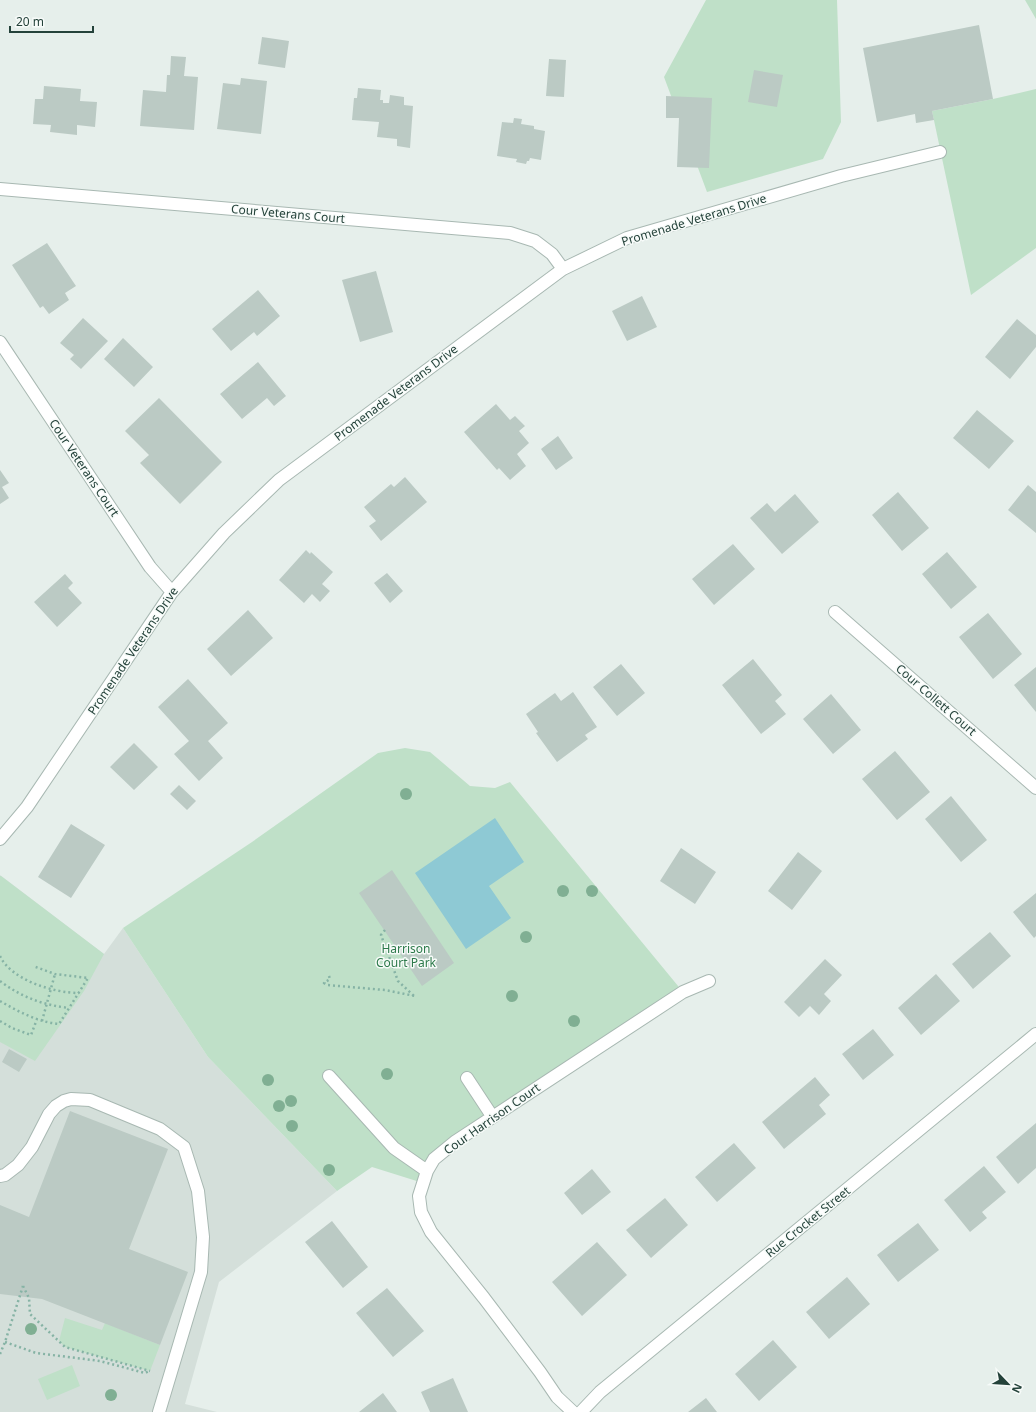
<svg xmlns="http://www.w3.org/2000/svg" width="1036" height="1412" font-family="'Noto Sans',sans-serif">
<rect width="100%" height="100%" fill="#e6efeb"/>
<path fill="#d4dfda" d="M0,875L104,954L123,928L208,1057L337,1191L219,1282L185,1404L217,1412H0Z"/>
<path fill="#bfe0c8" d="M706,0H837L841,122L823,159L707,192L664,77Z
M1025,0H1036V19Z
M1036,89V248L971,295L932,111L993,99Z
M405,748L430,752L470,786L495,788L510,782L683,992L456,1141L423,1183L372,1167L337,1191L208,1057L123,928L252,842L378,753Z
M0,876H1L104,954L84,991L35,1061L0,1042Z
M65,1318L102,1330L105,1323L160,1345L150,1371L65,1347L59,1341Z
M72,1365L80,1386L47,1400L38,1379Z"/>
<path fill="#8ec9d4" d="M495,818L524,862L489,886L511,918L466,949L415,873Z"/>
<path fill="#bbcac4" d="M979,25L993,99L932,111L934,120L916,123L915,114L877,122L863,48Z
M262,37L289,41L285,68L258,64Z
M171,56L186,57L184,76L198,77L194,130L140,126L143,90L166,92L167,75H170Z
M549,59L566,60L564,97L546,96Z
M754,70L783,75L777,107L748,102Z
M241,78L267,81L261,134L217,129L223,83L240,85Z
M44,86L81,89L80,101L97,102L95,127L77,125V135L50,132L51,125L33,124L35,99H43Z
M358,88L381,90L380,100H383V103H389L390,95L404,97V105L413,106L410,148L397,146V139L377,137L379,122L352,120L354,98H357Z
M666,96L712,98L709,168L677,167L679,118H666Z
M514,118L522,119L521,124L534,126V129L545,131L541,160L530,158L529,161H527L526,164L516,162L517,159L497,156L502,122L513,123Z
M47,243L76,286L65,293L69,300L49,314L43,306L40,308L12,265Z
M376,271L393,332L360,342L342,280Z
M258,290L280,316L257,336L254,332L231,351L212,329Z
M642,296L657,327L627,341L612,311Z
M83,318L108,341L81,369L70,359L74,355L60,343Z
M1017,319L1036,335V347L1010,379L985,357Z
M123,338L153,367L134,387L104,359Z
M258,362L286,396L274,406L267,398L242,419L220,394Z
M159,398L222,462L180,504L140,463L149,455L125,431Z
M496,404L510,420L515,416L525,426L519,431L529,443L517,454L526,466L510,480L499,468L497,470L464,432Z
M977,410L1014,441L989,469L953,438Z
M558,436L573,458L556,470L541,449Z
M0,470L9,483L2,487L9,498L0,504Z
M405,477L427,502L381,541L369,526L376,521L364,507L391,484L394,487Z
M1028,485L1036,492V533L1008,510Z
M898,492L929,528L902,551L872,515Z
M795,494L819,522L782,554L750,518L767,503L775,512Z
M733,544L755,569L714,605L692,579Z
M306,550L310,554L311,552L333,572L322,584L330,591L320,602L312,594L304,603L279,580Z
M947,552L977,587L951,609L922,574Z
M387,573L403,591L390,603L374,583Z
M65,574L73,583L68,588L82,603L57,627L34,602Z
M248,610L273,638L231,676L207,649Z
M988,613L1022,654L993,679L959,637Z
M753,659L782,695L775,701L786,714L761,734L722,685Z
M621,664L645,693L617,716L593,687Z
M1036,667V712L1014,685Z
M188,679L228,723L208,741L223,758L199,781L174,754L189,741L158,707Z
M573,692L597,727L585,735L588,739L557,762L536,733L538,732L526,714L555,693L561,701Z
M831,694L861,730L833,754L803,719Z
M134,743L158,767L134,790L110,767Z
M895,751L930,792L897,820L862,779Z
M179,785L196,801L187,810L170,794Z
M951,796L987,840L961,862L925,819Z
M71,824L105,845L71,898L38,877Z
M681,848L716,872L695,904L660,881Z
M798,852L822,871L792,910L768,891Z
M392,870L454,963L422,986L359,893Z
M1036,893V936L1034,938L1013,912Z
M990,932L1011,956L973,989L952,964Z
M825,959L842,975L824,994L831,1001L819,1015L810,1006L799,1017L784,1002Z
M936,974L960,1001L921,1035L898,1008Z
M873,1029L894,1055L863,1080L842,1054Z
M9,1049L27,1059L19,1072L2,1062Z
M815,1077L830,1095L819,1105L826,1114L784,1149L762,1122Z
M70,1111L168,1149L129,1249L188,1272L160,1345L42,1299L0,1294V1205L29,1217Z
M1036,1123V1168L1018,1184L996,1157Z
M734,1143L756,1168L717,1202L695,1177Z
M984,1166L1006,1192L982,1212L987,1218L970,1232L944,1200Z
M592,1169L611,1192L582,1215L564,1193Z
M665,1198L688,1225L651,1258L626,1230Z
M332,1221L368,1267L343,1288L305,1242Z
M918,1223L939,1250L898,1282L877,1255Z
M597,1242L627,1275L582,1316L552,1282Z
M847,1277L870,1304L829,1339L806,1312Z
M387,1288L424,1331L393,1357L356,1313Z
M773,1340L797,1367L759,1401L735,1374Z
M453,1378L468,1412H430L421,1392Z
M383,1393L397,1412H359Z
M706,1398L717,1412H688Z"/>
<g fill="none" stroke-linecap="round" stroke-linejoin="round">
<defs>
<path id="minor" d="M0,189L510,233L535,241L552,254L563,269
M0,342L150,567L172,592
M835,612L1036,788
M0,839L27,807L172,592L224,533L279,480L563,269L627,238L841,176L940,152
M329,1076L394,1148L427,1171
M467,1078L492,1116
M0,1176L5,1175L18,1165L32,1147L49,1114L56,1106L64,1101L71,1099L90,1100L160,1129L184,1147L198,1191L203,1237L201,1272L159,1412
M573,1412L557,1397L540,1372L484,1298L431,1232L421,1212L419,1196L427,1171L434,1159L456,1141L683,992L709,981
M581,1412L600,1392L1036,1034"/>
</defs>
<use href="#minor" stroke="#a8b8b2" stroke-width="14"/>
<path stroke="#86b3a5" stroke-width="2.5" stroke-dasharray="2 3" stroke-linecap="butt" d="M385,930L381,935L398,981L414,996
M0,956C11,980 54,993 79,993
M329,976L330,979L324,983L327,985L385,990L415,996
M0,981C21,997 43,1005 69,1008
M0,1001C19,1012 38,1022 59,1024L88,978L55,974L33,966
M0,1021L12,1028L31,1035L37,1019
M42,1021L55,974
M23,1286L29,1298L30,1314L65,1347L150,1371
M5,1342L36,1353L100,1361L145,1373L149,1371
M0,1354L5,1342L23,1286"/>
<use href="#minor" stroke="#fff" stroke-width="12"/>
</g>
<g fill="#80af93">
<circle cx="406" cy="794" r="6"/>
<circle cx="563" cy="891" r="6"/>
<circle cx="592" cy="891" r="6"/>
<circle cx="526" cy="937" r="6"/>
<circle cx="512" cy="996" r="6"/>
<circle cx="574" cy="1021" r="6"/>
<circle cx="387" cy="1074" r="6"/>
<circle cx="268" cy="1080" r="6"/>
<circle cx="291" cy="1101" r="6"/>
<circle cx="279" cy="1106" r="6"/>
<circle cx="292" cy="1126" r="6"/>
<circle cx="329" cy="1170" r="6"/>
<circle cx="31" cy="1329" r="6"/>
<circle cx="111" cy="1395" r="6"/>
</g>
<g text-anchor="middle" stroke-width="3" stroke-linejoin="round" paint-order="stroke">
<g font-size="12" fill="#24423a" stroke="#f7fbf9">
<text transform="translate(288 214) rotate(5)" y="4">Cour Veterans Court</text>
<text transform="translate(694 220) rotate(-17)" y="4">Promenade Veterans Drive</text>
<text transform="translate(396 393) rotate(-37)" y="4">Promenade Veterans Drive</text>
<text transform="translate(84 468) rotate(56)" y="4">Cour Veterans Court</text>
<text transform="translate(133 651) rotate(-56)" y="4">Promenade Veterans Drive</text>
<text transform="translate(936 700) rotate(41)" y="4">Cour Collett Court</text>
<text transform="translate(492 1119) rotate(-35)" y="4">Cour Harrison Court</text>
<text transform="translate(808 1222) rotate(-39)" y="4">Rue Crocket Street</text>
</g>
<g font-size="12" fill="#2d7a4b" stroke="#f7fbf9">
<text x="406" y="953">Harrison<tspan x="406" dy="14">Court Park</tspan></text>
</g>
</g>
<g transform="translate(1008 1384) rotate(115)" stroke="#f7fbf9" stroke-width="3" paint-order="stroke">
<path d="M0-3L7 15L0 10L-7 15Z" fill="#24423a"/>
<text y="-6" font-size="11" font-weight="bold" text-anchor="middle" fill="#24423a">N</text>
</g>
<path d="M10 26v6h83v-6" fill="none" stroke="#24423a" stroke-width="2"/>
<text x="16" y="26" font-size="12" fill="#24423a" stroke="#f7fbf9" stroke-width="3" paint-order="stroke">20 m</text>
</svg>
